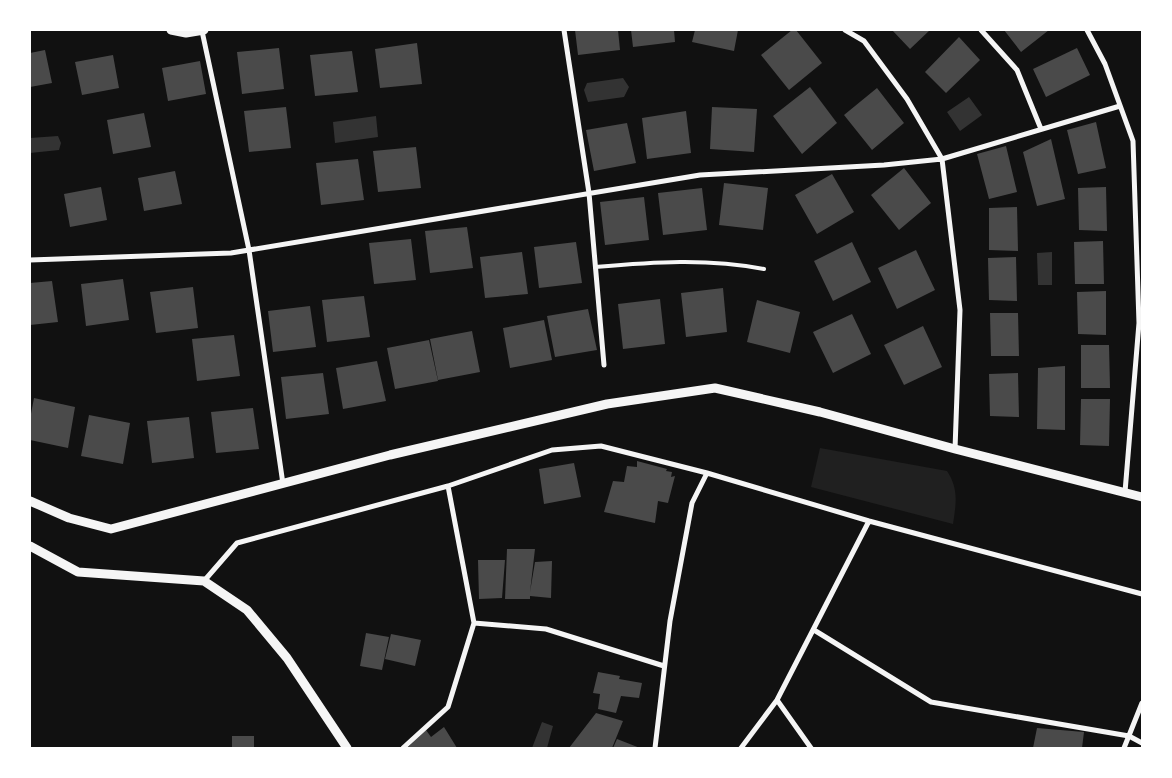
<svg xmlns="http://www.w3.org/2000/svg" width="1172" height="778" font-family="Mulish,sans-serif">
<rect width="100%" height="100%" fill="#111"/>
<path fill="#202020" d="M820,448L947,471C959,489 956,504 953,524L811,487Z"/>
<path fill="#333" d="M623,78L629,87L624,97L588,102L584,90L587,83Z
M969,97L982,115L960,131L947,112Z
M376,116L378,137L335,143L333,122Z
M58,136L61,143L59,150L30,153V138Z
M1052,252V285H1038L1037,253Z
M542,722L553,726L547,748H532Z"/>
<path fill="#4a4a4a" d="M575,30H618L620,50L578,55Z
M631,30H674L675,42L633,47Z
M695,30H738L734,51L692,42Z
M792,30H796L822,63L789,90L761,55Z
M892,30H930L910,49Z
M1004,30H1049L1021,52Z
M959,37L980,60L946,93L925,72Z
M417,43L422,84L380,88L375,49Z
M279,48L284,89L242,94L237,52Z
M1077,48L1090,75L1046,97L1033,69Z
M45,50L52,83L30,87V53Z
M352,51L358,92L315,96L310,55Z
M113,55L119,88L82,95L75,62Z
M200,61L206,94L168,101L162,68Z
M810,87L837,123L802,154L773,116Z
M877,88L904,123L872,150L844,115Z
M286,107L291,148L249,152L244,111Z
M712,107L757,109L754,152L710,149Z
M686,111L691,153L647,159L642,118Z
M144,113L151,147L113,154L107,120Z
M1096,122L1106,168L1078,174L1067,130Z
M627,123L636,163L594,171L586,130Z
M1051,139L1065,199L1037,206L1023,152Z
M1006,146L1017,192L989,199L977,154Z
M416,147L421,188L378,192L373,151Z
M358,159L364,200L321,205L316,163Z
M904,168L931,203L899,230L871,195Z
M175,171L182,204L144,211L138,178Z
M832,174L854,212L817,234L795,195Z
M724,183L768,188L763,230L719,225Z
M101,187L107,220L70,227L64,194Z
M1106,187L1107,231L1079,230L1078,188Z
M702,188L707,230L663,235L658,193Z
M644,197L649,240L605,245L600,202Z
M1017,207L1018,251L989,250V208Z
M467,227L473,268L430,273L425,231Z
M411,239L416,280L374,284L369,243Z
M1103,241L1104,284H1075L1074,242Z
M576,242L582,283L539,288L534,247Z
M852,242L871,282L833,301L814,261Z
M916,250L935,290L897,309L878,268Z
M522,252L528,294L485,298L480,257Z
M1016,257L1017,301L989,300L988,258Z
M123,279L129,320L86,326L81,284Z
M52,281L58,322L30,325V283Z
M193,287L198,328L156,333L150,292Z
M723,288L727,332L686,337L681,293Z
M1106,291V335L1078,334L1077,292Z
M364,296L370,337L327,342L322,300Z
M660,299L665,344L623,349L618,304Z
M757,300L800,312L790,353L747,342Z
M310,306L316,347L273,352L268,311Z
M588,309L597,350L555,357L547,316Z
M990,313H1018L1019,356H991Z
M852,314L871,354L833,373L813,332Z
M544,320L552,360L510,368L503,328Z
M923,326L942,367L904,385L884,345Z
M472,331L480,372L438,380L430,339Z
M234,335L240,376L197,381L192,339Z
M429,340L438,381L395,389L387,348Z
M1081,345H1109L1110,388H1081Z
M377,361L386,401L343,409L336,368Z
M1065,366V430L1037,429L1038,368Z
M323,373L329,414L286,419L281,377Z
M1018,373L1019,417L990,416L989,374Z
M34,398L75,407L68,448L30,440V419Z
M1081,399H1110L1109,446L1080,445Z
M253,408L259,449L216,453L211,412Z
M89,415L130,423L123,464L81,456Z
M189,417L194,458L152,463L147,421Z
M637,461L667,469L666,471L672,472L671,477L675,476L668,503L658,501L655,523L604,512L613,481L624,482L627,466L637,467Z
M574,463L581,497L544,504L539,469Z
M507,549H535L530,592L535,562L552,561L551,598L530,596V599H505Z
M478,560H505L502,598L479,599Z
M366,633L389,637L382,670L360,666Z
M391,634L421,640L415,666L385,659Z
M598,672L620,676L619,679L642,683L639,698L621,696L616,713L598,709L600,694L593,693Z
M596,713L623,721L612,748H569Z
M444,727L457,748H407L426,730L431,737Z
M1037,728L1084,732L1082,748H1033Z
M232,736H254V748H232Z
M617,739L640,748H613Z"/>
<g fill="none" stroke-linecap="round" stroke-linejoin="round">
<path stroke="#f5f5f5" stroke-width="4" d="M595,267C653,262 707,258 764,269"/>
<path stroke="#f5f5f5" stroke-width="5" d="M564,30L589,193L604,365
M845,30L864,41L907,99L942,159L960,310L955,449
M981,30L1017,70L1041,129
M1087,30L1105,64L1133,141L1139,323L1125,492
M202,31L249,250L283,484
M30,260L231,253L700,175L884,165L942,159L1120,106
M448,486L552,450L601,446L707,473
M204,581L237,543L448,486L474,623
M814,630L931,702L1129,736L1142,743
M777,700L811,748
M403,748L448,707L474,623L546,629L664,666
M655,748L670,621L692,503L707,473L869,521L1142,594
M741,748L777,700L869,521
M1124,748L1142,703"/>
<path stroke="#f5f5f5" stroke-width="9" d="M171,30L186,33L204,30
M30,501L69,518L111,529L390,455L607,404L715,388L820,412L955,449L1142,497
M30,546L78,572L204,581L247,610L287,658L347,748"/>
</g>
<rect width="1172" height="778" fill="none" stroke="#ffffff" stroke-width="62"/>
</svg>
